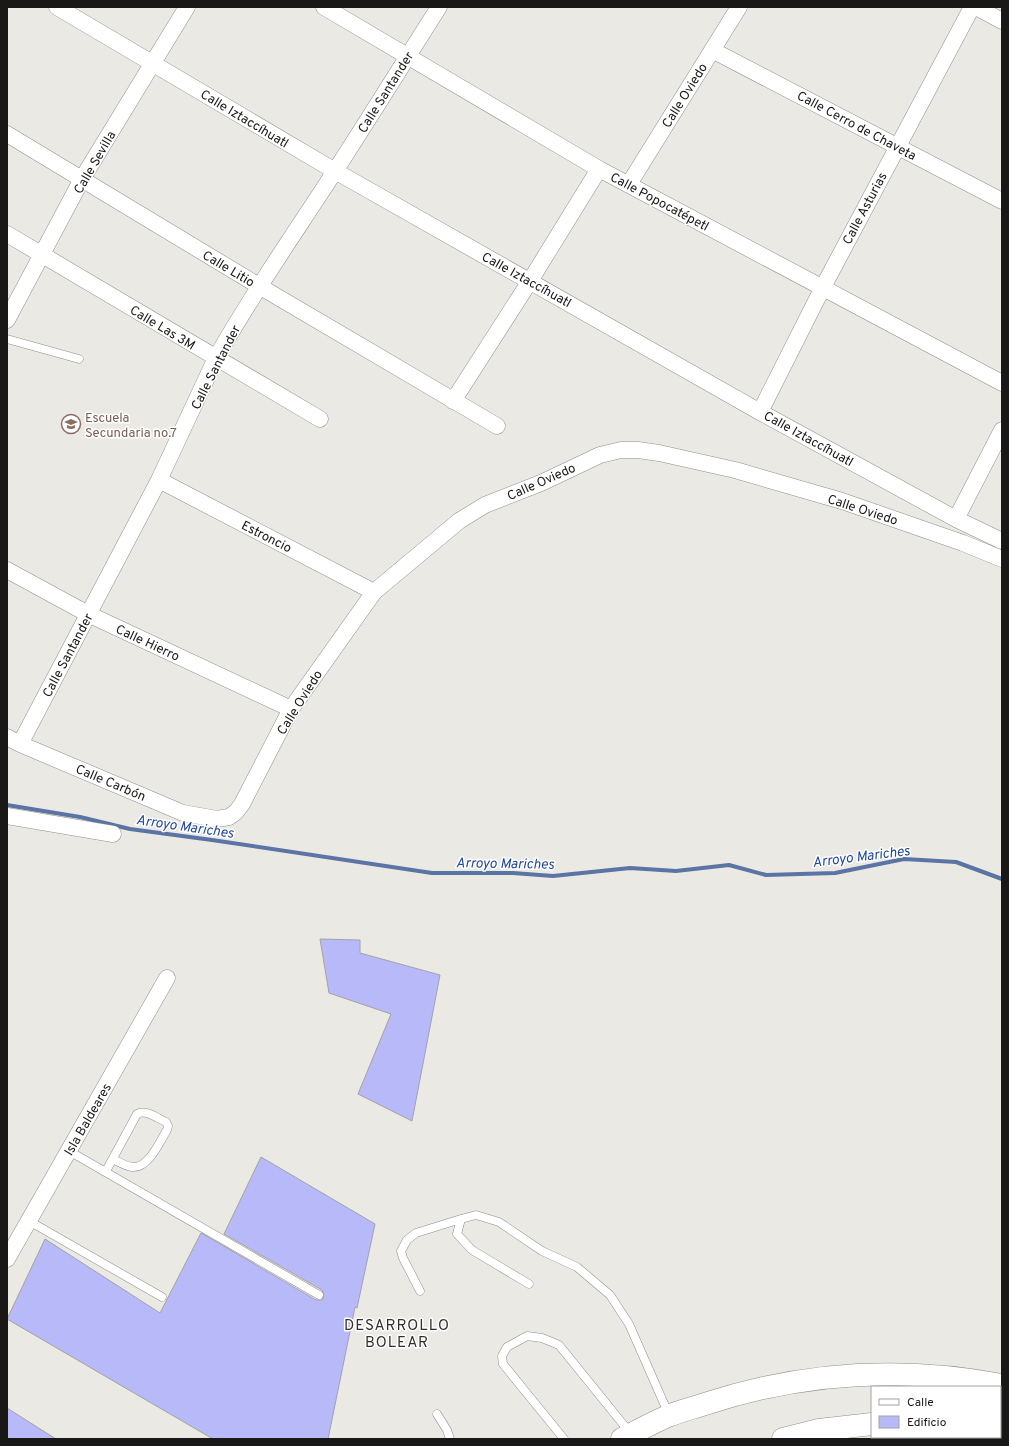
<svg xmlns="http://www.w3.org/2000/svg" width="1009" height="1446" font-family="Overpass,sans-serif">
<rect width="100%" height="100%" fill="#ebe9e4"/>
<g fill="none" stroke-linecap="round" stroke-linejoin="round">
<path stroke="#5a74a4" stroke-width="4" d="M7,805L80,817L130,829L212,840L432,873H513L553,876L630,868L676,871L729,865L766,875L835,873L904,859L956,862L1002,879"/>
</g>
<path fill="#b8b9f9" stroke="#a2a2a7" d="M320,939L360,940V953L440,975L412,1121L358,1094L391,1014L329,993Z
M261,1157L375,1224L357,1308L355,1307L328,1439H213L7,1319L45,1239L160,1313L201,1233L316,1300H322L324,1295L322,1290L224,1234Z
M7,1408L56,1439H7Z"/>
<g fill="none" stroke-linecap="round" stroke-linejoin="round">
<defs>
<path id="lane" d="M7,339L79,359
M69,1151L319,1295
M106,1171L137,1114C146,1109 157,1118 166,1122L168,1126L167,1130C160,1141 149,1168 133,1167C127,1167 119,1162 113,1159
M29,1221L162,1297
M529,1284L472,1250L457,1234L461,1219L476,1215L499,1222L542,1251L577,1267L610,1295L629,1324L669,1415
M420,1291L403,1258L401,1251L407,1240L416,1233L461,1219
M437,1414L447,1430L450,1439
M564,1439L503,1364L502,1356L507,1347L527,1336L542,1338L559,1345L631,1434"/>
<path id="street" d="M57,7L335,171L760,412L956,519L1002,541
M324,7L599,169L1002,383
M976,7L1002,21
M712,50L1002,201
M7,134L259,286L497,426
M629,184L739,7
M7,234L320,419
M7,320L82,179L187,7
M453,401L530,281L599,169
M760,412L822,289L972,7
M159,480L374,592
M956,519L1002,430
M7,570L88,614L291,709
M7,737L20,744L183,813L217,819L229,817L236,812L242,804L291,709L374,592L459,521L485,505L541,483L600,455L621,450H638L659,453L735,470L842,501L963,543L1002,559
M20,744L159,480L216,358C252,294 295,233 335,171C370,117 404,62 439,7
M7,816L113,834
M7,1259L167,978"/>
<path id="primary" d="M995,1437L1002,1439
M622,1439C637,1431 652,1423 668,1416C680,1411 693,1408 705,1404C802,1372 902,1366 1002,1385
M783,1439L819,1430L872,1424"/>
</defs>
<use href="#lane" stroke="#918f8a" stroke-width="9"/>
<use href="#street" stroke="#918f8a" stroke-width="17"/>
<use href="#primary" stroke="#918f8a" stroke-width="23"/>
<use href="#lane" stroke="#fff" stroke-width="8"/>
<use href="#street" stroke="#fff" stroke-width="16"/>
<use href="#primary" stroke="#fff" stroke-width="22"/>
</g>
<defs>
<symbol id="school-ring" viewBox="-11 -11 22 22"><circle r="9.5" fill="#fff" stroke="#8d6e63" stroke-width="1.5"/><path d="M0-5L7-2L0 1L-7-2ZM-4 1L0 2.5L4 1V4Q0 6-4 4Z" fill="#8d6e63"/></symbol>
</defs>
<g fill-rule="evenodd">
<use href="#school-ring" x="60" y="413" width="22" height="22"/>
</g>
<g text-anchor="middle" stroke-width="3" stroke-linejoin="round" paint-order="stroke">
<g font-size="13" fill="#191816" stroke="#fff">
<text transform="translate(385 92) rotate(-58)" y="5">Calle Santander</text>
<text transform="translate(684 95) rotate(-58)" y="5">Calle Oviedo</text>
<text transform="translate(245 118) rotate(31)" y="5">Calle Iztaccíhuatl</text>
<text transform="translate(857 125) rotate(28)" y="5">Calle Cerro de Chaveta</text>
<text transform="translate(94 162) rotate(-60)" y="5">Calle Sevilla</text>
<text transform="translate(660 201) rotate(28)" y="5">Calle Popocatépetl</text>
<text transform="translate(864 208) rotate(-62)" y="5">Calle Asturias</text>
<text transform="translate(229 268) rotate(31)" y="5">Calle Litio</text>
<text transform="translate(527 279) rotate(29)" y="5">Calle Iztaccíhuatl</text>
<text transform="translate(163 327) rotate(31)" y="5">Calle Las 3M</text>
<text transform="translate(215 367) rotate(-63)" y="5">Calle Santander</text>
<text transform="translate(809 438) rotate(29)" y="5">Calle Iztaccíhuatl</text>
<text transform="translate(541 481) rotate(-24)" y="5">Calle Oviedo</text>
<text transform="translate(863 509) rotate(18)" y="5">Calle Oviedo</text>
<text transform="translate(267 536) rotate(27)" y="5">Estroncio</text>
<text transform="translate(148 642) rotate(25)" y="5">Calle Hierro</text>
<text transform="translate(67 655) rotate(-62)" y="5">Calle Santander</text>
<text transform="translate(299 702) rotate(-58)" y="5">Calle Oviedo</text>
<text transform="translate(111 782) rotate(23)" y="5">Calle Carbón</text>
<text transform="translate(87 1119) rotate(-60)" y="5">Isla Baldeares</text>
</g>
<g font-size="13" fill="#785e54" stroke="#fff" text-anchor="start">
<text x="85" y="422">Escuela<tspan x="85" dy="15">Secundaria no.7</tspan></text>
</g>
<g font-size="14" font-style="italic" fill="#21499b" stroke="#fff">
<text transform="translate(185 826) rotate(8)" y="5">Arroyo Mariches</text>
<text transform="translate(861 856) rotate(-7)" y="5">Arroyo Mariches</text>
<text transform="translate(505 863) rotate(1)" y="5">Arroyo Mariches</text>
</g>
<g font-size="15" letter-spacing="1" fill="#322f2c" stroke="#fff">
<text x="397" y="1330">DESARROLLO<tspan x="397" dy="17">BOLEAR</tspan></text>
</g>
</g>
<rect width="1009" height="1446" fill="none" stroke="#191816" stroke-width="16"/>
<rect x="871" y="1386" width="130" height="52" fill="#ffffff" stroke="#a3a3a2"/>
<rect x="879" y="1399" width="20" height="6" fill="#ffffff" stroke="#a3a3a2"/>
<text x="907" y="1406" font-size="12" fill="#191816">Calle</text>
<rect x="879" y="1416" width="20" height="12" fill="#b8b9f9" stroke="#a3a3a2"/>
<text x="907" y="1426" font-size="12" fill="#191816">Edificio</text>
</svg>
